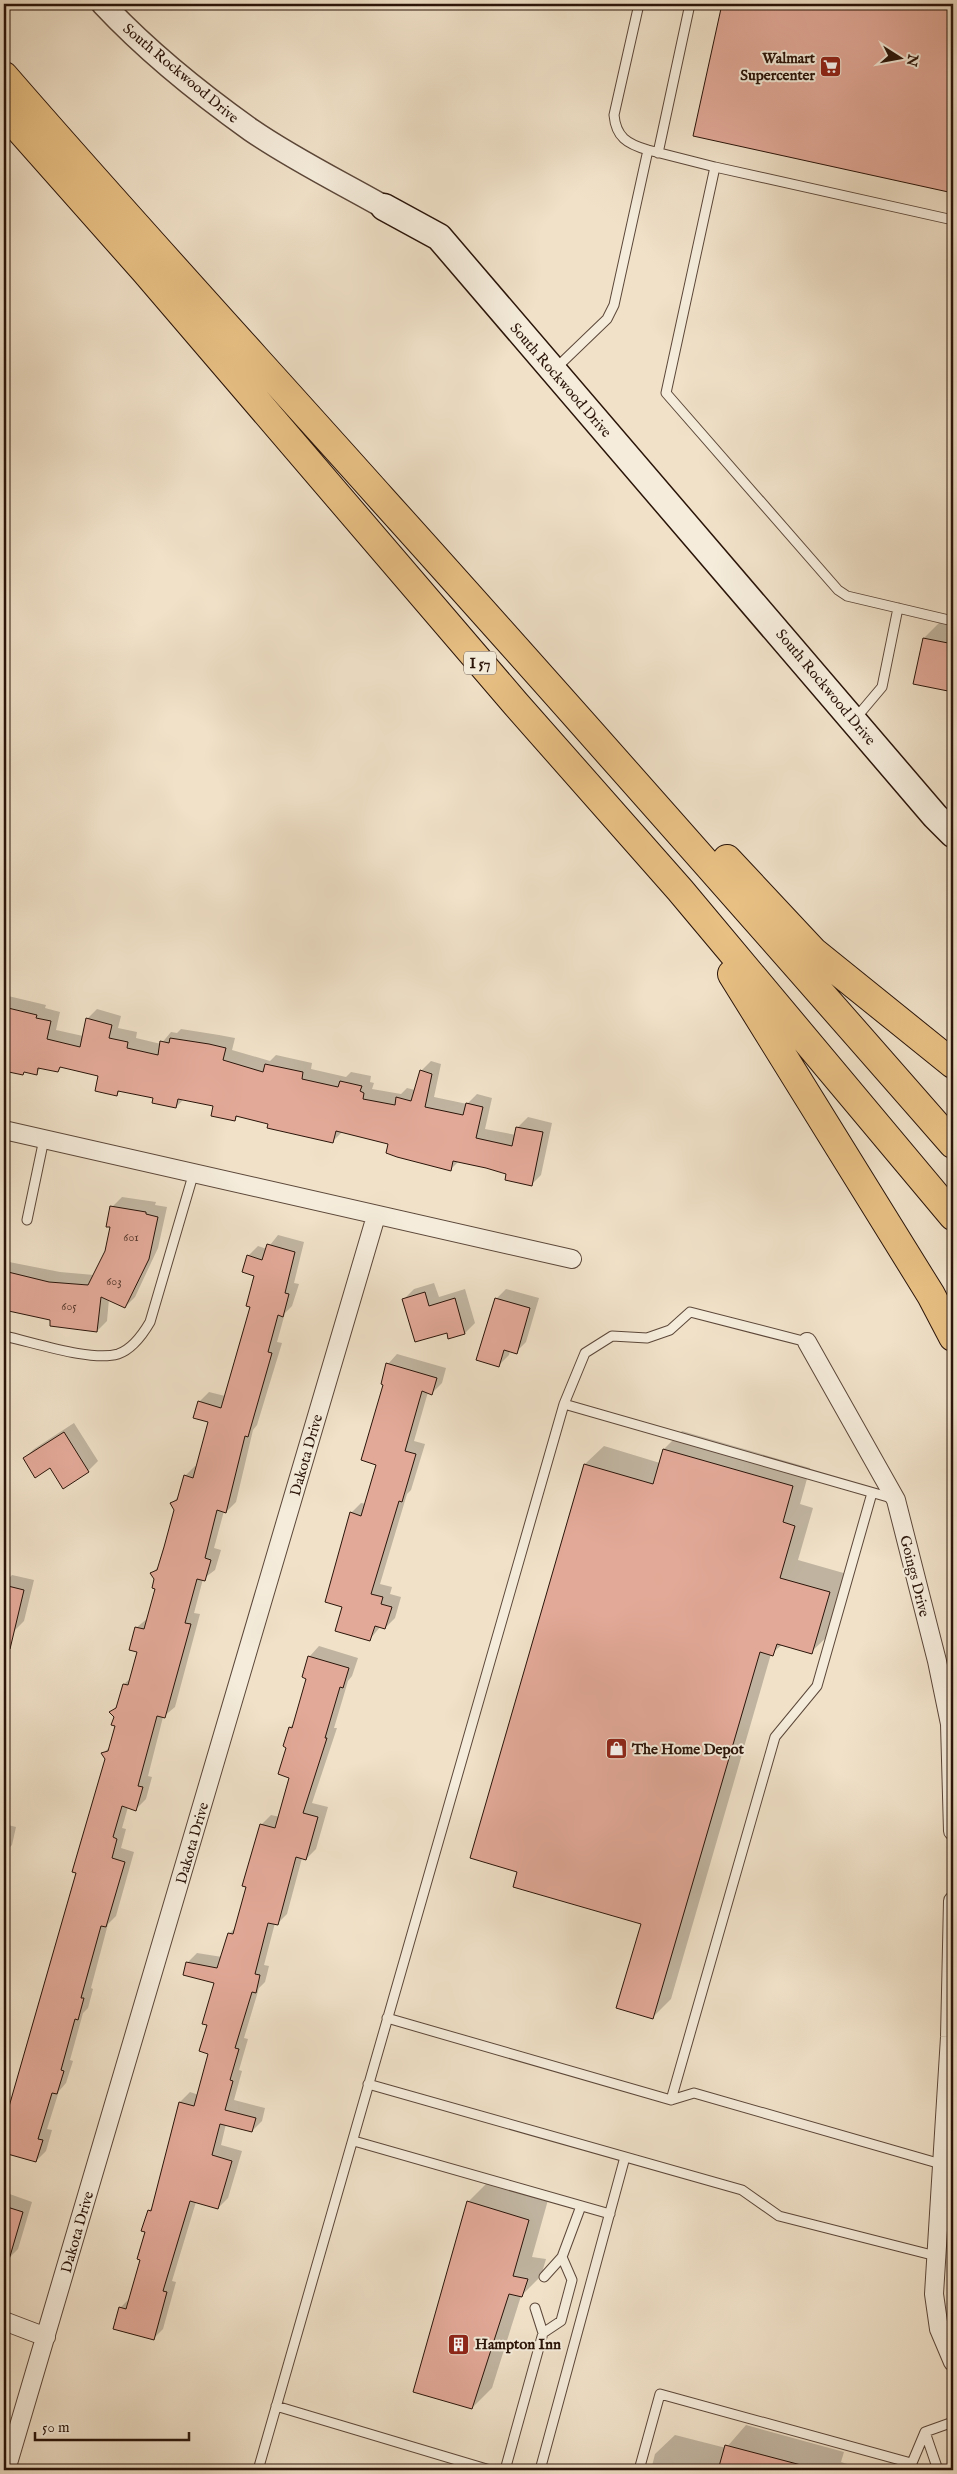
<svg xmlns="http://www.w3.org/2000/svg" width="957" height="2474" font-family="'IM FELL English',serif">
<rect width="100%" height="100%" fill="#f0e1c8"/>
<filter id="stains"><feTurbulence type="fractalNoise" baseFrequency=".004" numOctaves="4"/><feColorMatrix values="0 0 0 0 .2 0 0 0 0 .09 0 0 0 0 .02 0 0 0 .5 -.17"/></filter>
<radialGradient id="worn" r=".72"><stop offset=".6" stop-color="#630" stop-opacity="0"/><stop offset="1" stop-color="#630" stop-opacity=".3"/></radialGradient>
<path fill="#0003" d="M723,4H953V192L694,136Z
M943,619L953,621V691L914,683L924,638Z
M4,995L46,1005L45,1008L60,1012L56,1030L83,1036L87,1019L97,1009L121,1016L118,1028L137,1032L136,1038L161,1044L171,1032L177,1033L181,1029L219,1035L235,1038L232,1050L270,1061L276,1055L312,1063L311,1069L346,1077L351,1072L371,1076L370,1082L374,1083L372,1089L401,1094L407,1088L415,1090L421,1071L431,1061L441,1064L434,1097L467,1104L477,1094L492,1098L485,1129L516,1135L518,1127L528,1117L552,1123L541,1175L531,1185L508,1173L459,1161L451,1169L389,1144L343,1131L332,1142L270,1123L238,1116L234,1120L215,1105L184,1099L176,1107L154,1097L121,1090L117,1094L99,1075L62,1066L58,1071L42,1067L36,1073L25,1071L22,1074L4,1069Z
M122,1197L156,1202L155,1205L167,1207L158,1248L135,1297L125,1307L109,1299L107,1321L97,1331L4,1308V1261L60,1272L94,1275L106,1251L112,1226V1207Z
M278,1235L304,1242L294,1283L299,1284L292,1306L285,1313L277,1342L282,1343L257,1425L253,1430L236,1502L226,1512L224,1511L214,1548L221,1550L215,1570L203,1579L194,1613L200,1614L175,1707L163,1717L148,1776L152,1777L146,1799L136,1809L128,1807L122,1828L126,1829L121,1848L134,1852L116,1916L108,1924L91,1988L93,1989L88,2008L83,2013L70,2060L73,2061L66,2083L59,2091L47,2129L52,2130L46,2151L36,2161L4,2151V2126L77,1872L106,1759L103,1753L111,1746L117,1725L111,1712L118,1705L124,1684L132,1677L139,1651L136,1628L148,1618L156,1588L155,1578L152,1573L159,1566L176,1510L172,1503L180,1495L185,1476L195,1466L197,1467L210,1421L199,1402L209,1392L225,1396L252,1307L256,1275L248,1256L258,1246L267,1249Z
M434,1283L439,1297L465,1289L475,1323L465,1333L449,1337L447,1331L404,1299L414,1289Z
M506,1289L539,1298L526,1342L516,1352L510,1350L509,1355L499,1365L496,1299Z
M397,1354L446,1368L442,1383L432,1393L428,1392L414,1441L425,1444L411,1490L407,1494L380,1584L392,1587L390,1594L401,1597L395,1618L385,1628L381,1626L370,1639L343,1606L351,1513L361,1503L366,1504L377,1464L388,1364Z
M74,1423L98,1461L88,1471L50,1467L24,1459L34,1449Z
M682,1431L810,1468L800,1504L813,1508L798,1560L847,1574L830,1634L811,1652L783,1644L771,1654L671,1999L653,2017L642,1923L519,1871L471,1857L585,1464L604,1446L660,1463L664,1449Z
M12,1575L34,1580L24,1621L14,1631L4,1628V1578L8,1579Z
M319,1646L358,1658L352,1676L348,1681L334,1728H337L312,1803L328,1807L316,1849L306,1859L302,1858L287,1914L277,1924L275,1923L264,1965L269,1966L265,1982L259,1988L244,2038L248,2039L239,2070L242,2071L234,2100L265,2108L262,2121L252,2131L226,2124L221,2145L242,2151L228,2198L218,2208L196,2202L172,2281L176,2282L163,2329L153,2339L120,2308L130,2298L141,2259L149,2211L154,2205L180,2102L190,2092L199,2095L210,2053L208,2025L216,1982L187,1963L197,1953L222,1957L229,1934L237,1926L261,1825L271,1815L280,1817L291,1777L288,1747L290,1727L295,1723L308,1678L303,1676L310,1656Z
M4,1824L16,1827L12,1845L7,1850L4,1849Z
M488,2182L548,2200L532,2257L546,2259L541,2276L521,2296L492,2388L472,2408L468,2202Z
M4,2192L32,2202L18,2249L8,2259L4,2257Z
M746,2425L844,2452L841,2462L866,2470H651L655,2454L675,2435L726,2448Z
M456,2459L497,2470H444Z"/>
<path fill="#e2a998" stroke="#2a1409" d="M722,4H953V193L693,136Z
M923,638L953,644V692L913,684Z
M4,1007L37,1015L36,1018L51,1021L47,1039L80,1047L86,1018L112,1025L109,1038L128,1042L127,1048L158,1055L160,1041L169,1043L170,1038L209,1044L226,1048L223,1060L263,1072L265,1064L303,1072L302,1079L338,1087L340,1081L362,1086L360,1091L364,1093L363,1099L395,1105L396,1097L411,1101L420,1070L432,1074L425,1107L463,1115L466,1103L483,1107L476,1138L512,1146L516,1127L543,1132L532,1186L505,1180L506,1174L486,1168L453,1161L451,1171L397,1157L386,1153L388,1144L336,1131L333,1143L267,1128L268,1124L236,1116L235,1121L211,1116L213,1106L178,1099L176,1108L152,1103L153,1098L118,1091L117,1096L95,1091L98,1076L60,1067L58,1072L38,1068L37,1075L24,1072L23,1075L4,1071Z
M110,1206L146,1212V1214L158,1217L149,1259L125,1308L101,1297L97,1332L50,1326V1320L4,1310V1271L49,1282L88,1285L105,1251L110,1227H106Z
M267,1244L295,1252L285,1293L289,1294L283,1317L278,1315L268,1352L272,1353L248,1437L245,1436L226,1513L217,1510L205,1558L211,1560L205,1581L197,1579L185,1623L191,1624L165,1718L157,1716L138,1786L143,1787L136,1811L122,1806L113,1837L117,1839L112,1858L125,1862L106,1927L101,1926L81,1998H84L78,2020L75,2019L61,2070L64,2071L57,2094L52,2093L38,2139L43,2140L36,2162L4,2153V2124L76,1873L72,1872L105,1759L101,1753L108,1751L115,1726L111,1725L114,1717L109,1712L116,1708L123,1684L128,1685L137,1652L129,1650L135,1627L144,1629L155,1589L152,1588L154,1579L150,1573L157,1570L164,1547L174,1510L170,1503L177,1500L184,1475L193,1478L208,1422L193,1418L198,1401L221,1408L250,1307L246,1306L254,1276L242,1272L247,1255L262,1260Z
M425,1292L429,1306L455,1298L465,1334L448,1339L447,1333L415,1342L402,1299Z
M495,1298L530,1308L517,1354L504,1350L499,1367L476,1360Z
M386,1363L437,1378L432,1395L422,1391L405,1451L416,1454L402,1502L399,1501L371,1594L383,1597L381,1604L392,1607L385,1629L375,1626L370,1641L335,1631L342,1607L325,1602L350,1512L361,1516L376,1465L361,1460L383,1385L381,1384Z
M64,1432L89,1472L63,1489L50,1468L35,1478L23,1458Z
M663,1449L793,1486L783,1522L795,1526L780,1578L830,1592L812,1654L777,1644L773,1656L760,1652L653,2019L616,2008L641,1924L513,1887L517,1872L470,1858L584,1464L653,1484Z
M4,1585L24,1590L10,1649L4,1648Z
M308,1656L349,1668L343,1688L340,1687L325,1738H327L303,1813L318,1817L306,1860L296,1857L278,1925L268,1923L255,1974L260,1975L256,1993L252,1992L235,2048L239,2049L230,2080L233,2081L225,2110L256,2118L252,2132L220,2124L212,2155L232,2161L218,2209L190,2201L163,2291L167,2292L154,2340L113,2329L119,2307L126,2309L140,2260L137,2259L145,2232L141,2231L148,2210L151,2211L179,2102L194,2106L208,2054L199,2051L207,2025L202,2024L214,1983L183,1975L186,1962L217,1968L228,1933L233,1934L246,1887L242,1886L260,1824L275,1828L289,1778L278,1774L286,1748L283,1746L289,1727L292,1728L306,1679L302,1677Z
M467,2201L529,2220L513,2276L528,2279L522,2297L509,2294L472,2409L413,2392Z
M4,2206L23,2212L8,2263L4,2262Z
M725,2445L801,2465L800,2470H718Z"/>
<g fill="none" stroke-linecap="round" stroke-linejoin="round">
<defs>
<path id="service" d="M639,4L614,115C616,137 627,144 648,150
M658,153L690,4
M715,167L953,220
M554,370L607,319L614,305L648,150L715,167L666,393L838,590L847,596L953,621
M855,719L882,687L898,608
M27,1220L44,1139
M4,1336C33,1342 91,1362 118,1354C133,1349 143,1334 150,1322L194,1172
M564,1404L585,1353L612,1336L647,1338L670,1330L690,1312L807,1342
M387,2018L671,2100L694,2093L941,2164
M368,2084L742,2190L779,2216L936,2256
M671,2100L775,1737L817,1686L872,1493
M354,2141L610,2214
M544,2277L562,2257
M535,2308L543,2333
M276,2406L490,2470
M925,2432L938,2470
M258,2470L564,1404L895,1499
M505,2470L543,2333L561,2321L572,2280L562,2257L581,2206
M540,2470L625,2157
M639,2470L660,2394L911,2463
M909,2470L925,2432L953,2422"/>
<path id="minor" d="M4,1130L572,1259
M807,1342L896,1500L937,1661L950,1724L953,1831
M953,1901L950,2037L934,2294L939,2329L953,2362
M4,2321L46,2337
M6,2470L376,1216"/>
<path id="tertiary" d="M103,4C147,51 199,93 251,130C293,159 340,182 384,207"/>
<path id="secondary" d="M384,207L439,237L935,816L953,834"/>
<path id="motorway" d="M4,76C128,219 256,358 382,499C574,712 764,928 953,1144
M4,112L145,271L515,703L680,890L953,1216
M727,859L814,952L953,1064
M732,974L931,1295L953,1337"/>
</defs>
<use href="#service" stroke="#5c4739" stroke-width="11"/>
<use href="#minor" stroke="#5c4739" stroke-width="20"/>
<use href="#tertiary" stroke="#5c4739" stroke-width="25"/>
<use href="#secondary" stroke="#2a1409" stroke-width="29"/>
<use href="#motorway" stroke="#2a1409" stroke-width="30"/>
<use href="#service" stroke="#f5ecdb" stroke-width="9"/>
<use href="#minor" stroke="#f5ecdb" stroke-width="18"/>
<use href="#tertiary" stroke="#f5ecdb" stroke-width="22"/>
<use href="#secondary" stroke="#f5ecdb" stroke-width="26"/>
<use href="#motorway" stroke="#e8c084" stroke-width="28"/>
</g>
<defs>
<symbol id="supermarket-square" viewBox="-11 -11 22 22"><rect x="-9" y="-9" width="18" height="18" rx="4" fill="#8f2418" stroke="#f5ecdb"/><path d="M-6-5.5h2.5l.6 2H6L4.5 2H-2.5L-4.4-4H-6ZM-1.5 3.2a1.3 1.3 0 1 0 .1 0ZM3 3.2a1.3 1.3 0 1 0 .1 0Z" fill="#fff"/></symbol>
<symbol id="shop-square" viewBox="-11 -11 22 22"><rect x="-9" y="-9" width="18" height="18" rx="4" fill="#8f2418" stroke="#f5ecdb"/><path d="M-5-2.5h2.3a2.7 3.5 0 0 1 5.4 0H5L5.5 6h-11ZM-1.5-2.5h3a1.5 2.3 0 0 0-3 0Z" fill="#fff"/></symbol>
<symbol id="building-square" viewBox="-11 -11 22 22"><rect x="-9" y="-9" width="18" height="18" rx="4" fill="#8f2418" stroke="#f5ecdb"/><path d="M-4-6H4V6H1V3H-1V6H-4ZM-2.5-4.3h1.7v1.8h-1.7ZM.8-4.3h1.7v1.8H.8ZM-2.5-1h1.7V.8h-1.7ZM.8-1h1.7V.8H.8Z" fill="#fff"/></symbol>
</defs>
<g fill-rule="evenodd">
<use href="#supermarket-square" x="818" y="54" width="25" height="25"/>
<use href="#shop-square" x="604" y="1736" width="25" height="25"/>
<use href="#building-square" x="446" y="2332" width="25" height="25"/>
</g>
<g text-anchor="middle" stroke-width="4" stroke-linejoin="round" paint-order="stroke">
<g font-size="12" fill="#58392d">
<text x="131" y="1241">601</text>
<text x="114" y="1285">603</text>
<text x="69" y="1310">605</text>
</g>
<rect fill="#f5ecdb" stroke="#675548" stroke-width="1" x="464" y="651.5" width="32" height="23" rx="4"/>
<g font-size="14" font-weight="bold" fill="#2a1409">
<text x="480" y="668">I 57</text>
</g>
<g font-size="15" font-weight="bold" fill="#2a1409" stroke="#f5ecdb" text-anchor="start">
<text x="815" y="63" text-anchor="end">Walmart<tspan x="815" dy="17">Supercenter</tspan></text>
<text x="632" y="1754">The Home Depot</text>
<text x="475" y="2349">Hampton Inn</text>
</g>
<g font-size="15" fill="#2a1409" stroke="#f5ecdb">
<text transform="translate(181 73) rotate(40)" y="5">South Rockwood Drive</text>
<text transform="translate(561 380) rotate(49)" y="5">South Rockwood Drive</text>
<text transform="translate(826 687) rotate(50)" y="5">South Rockwood Drive</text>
<text transform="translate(306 1455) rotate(-74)" y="5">Dakota Drive</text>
<text transform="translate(915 1576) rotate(76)" y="5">Goings Drive</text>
<text transform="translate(192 1843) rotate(-74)" y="5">Dakota Drive</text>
<text transform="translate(77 2232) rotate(-74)" y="5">Dakota Drive</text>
</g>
</g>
<rect width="957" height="2474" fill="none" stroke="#f0e1c8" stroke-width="20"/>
<rect x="5" y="5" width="947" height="2464" fill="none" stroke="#2a1409" stroke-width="2.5"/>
<rect x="10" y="10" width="937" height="2454" fill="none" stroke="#2a1409"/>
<g transform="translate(900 58) rotate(101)" stroke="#f5ecdb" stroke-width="4" paint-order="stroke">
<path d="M0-4L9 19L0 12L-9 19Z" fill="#2a1409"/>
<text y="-8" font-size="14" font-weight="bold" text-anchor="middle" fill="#2a1409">N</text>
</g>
<path d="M35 2432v8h154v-8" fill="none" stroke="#2a1409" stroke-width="2.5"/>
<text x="42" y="2432" font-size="15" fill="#2a1409" stroke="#f5ecdb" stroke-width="4" paint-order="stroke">50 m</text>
<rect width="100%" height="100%" filter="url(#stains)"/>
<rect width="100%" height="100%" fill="url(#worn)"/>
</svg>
